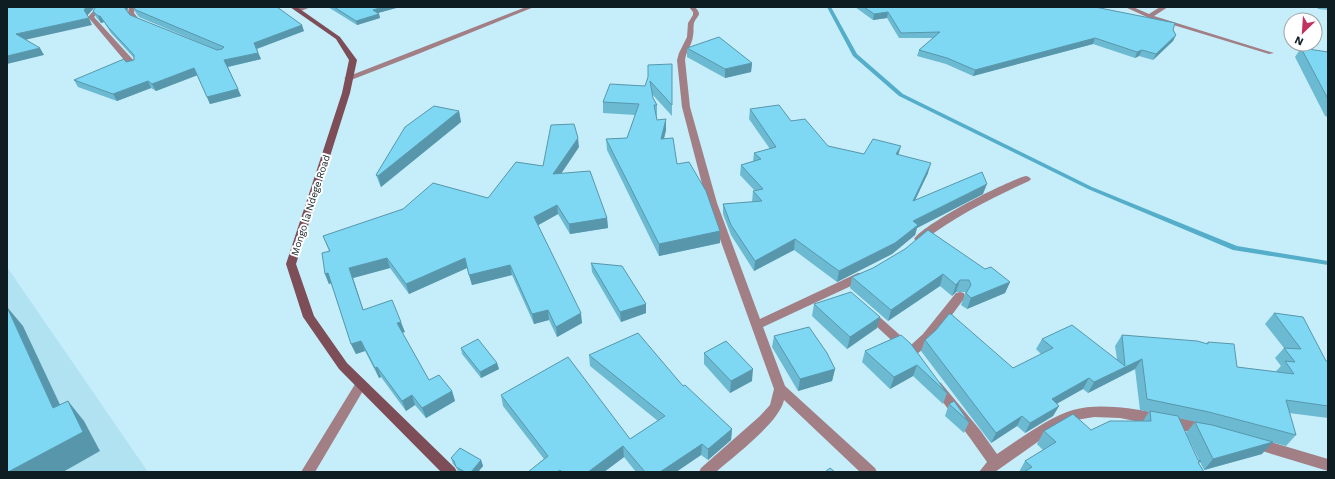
<svg xmlns="http://www.w3.org/2000/svg" width="1335" height="479" font-family="'Work Sans',sans-serif">
<rect width="100%" height="100%" fill="#c6edfa"/>
<path fill="#b1e2f2" d="M7,267L148,472H7Z"/>
<g fill="none" stroke-linecap="round" stroke-linejoin="round">
<path fill="#54aeca" fill-rule="evenodd" d="M827,7H831L857,54L903,94L1092,187L1237,246L1328,261V265L1233,250L1088,189L899,96L853,56Z"/>
<path fill="#a17f85" fill-rule="evenodd" d="M97,7H104L94,17L136,63V67H130L88,17Z
M129,7H135L134,13L138,18L147,22V24C139,25 133,19 128,13Z
M301,7H311L298,12L295,10Z
M526,7H534L418,54L351,80H348L344,78Z
M689,7H695C703,16 697,15 694,23C693,28 694,32 693,36C692,45 686,51 685,60L690,107L717,203L760,319L858,273H866L867,276L866,279L763,327L785,386L875,468L877,472H860L784,400C779,423 734,456 716,472H699L701,468L760,416L770,405L774,389L707,203L682,107L677,60L679,53L687,37L688,23L693,15V12Z
M1125,7H1133L1149,14L1160,7H1168L1154,16L1274,53L1269,54L1147,17Z
M1026,176L1029,177L1031,179L1029,181C992,198 956,216 923,241L919,242L914,239C925,223 1006,181 1026,176Z
M960,292L964,293L965,296L964,299C951,315 934,342 917,354C914,356 911,355 908,354L907,350L901,349L863,314L865,311H873L911,345L923,334L956,293Z
M361,379L365,381L367,384L315,472H301L357,381Z
M937,381L941,383L980,430L997,454C1018,440 1049,417 1073,410C1110,399 1167,416 1205,423L1210,425L1212,429L1210,433L1205,435L1120,418L1094,417L1076,420L1046,436L995,472H979L987,462L970,438L933,389L931,386L933,383Z
M1254,437L1328,459V471L1249,447L1247,443L1249,439Z"/>
<path fill="#7d4e58" fill-rule="evenodd" d="M290,7H297L340,37L357,60L350,93L296,264L314,316L347,363L455,468L457,472H441L339,369L303,317L286,264L342,93L349,60L336,39Z"/>
</g>
<path fill="#6cbad2" fill-rule="evenodd" d="M96,7H128L127,11L130,15L217,50L139,17L136,13L133,7L304,31L257,49L261,59L228,67L241,96L210,104L197,75L156,91L151,88L117,101L78,87L74,80L126,62L134,60V58L111,33L104,22L101,23L96,17L93,11Z
M328,7H400L378,13L379,14L380,18L357,25Z
M855,7H1101L1098,8L1173,30L1176,35L1173,41L1153,60L1139,56L1135,58L1093,44L973,76L946,64L917,56L919,50L933,38H899L887,18L873,20Z
M1317,7H1328V10L1318,9Z
M687,48L752,63L751,72L725,78L687,57Z
M1301,48L1328,52V117L1325,116L1295,57Z
M672,64V116L652,94L653,98L657,105V116H656L657,120L666,130L664,139L720,243L659,256L607,150L606,139L627,138L635,115L603,113V102L645,86Z
M750,109L791,121L828,146L864,154H898L928,173L915,200L983,194L917,228L915,235L892,254L837,282L794,250L754,271L731,235L723,214V204L752,202L753,191H755L740,175L741,165L753,161L754,153L770,149L749,119Z
M459,111L461,122L381,187L380,185L376,175Z
M579,147L561,174L607,218L608,228L570,234L558,214L538,225L582,323L557,337L549,320L534,324L512,275L472,285L467,268L409,294L390,268L353,278L363,310L405,332L402,333L429,380L452,391L455,401L426,418L415,405L406,411L381,377L379,378L365,351L356,354L351,344L331,283L329,284L325,274L329,251L323,236L488,198L543,166Z
M591,263L646,313L621,322L592,272Z
M985,269L1010,282L1005,293L967,309L961,305L965,294V292H956L952,296L940,286L888,321L850,288L852,277Z
M814,304L877,328L847,349L812,316Z
M1274,313L1326,361H1328V418L1289,413L1296,435L1286,446L1256,438L1262,454L1204,470L1200,462L1199,463L1204,472H1019L1025,461L1043,450L1037,444L1044,431L1091,430L1143,421L1149,412L1140,410L1135,369L1088,393L1083,389L1057,403L1059,406L1053,416L1025,433L1017,426L991,443L921,351L925,340L1013,368L1041,354L1036,349L1042,339L1117,359L1115,346L1122,335L1206,344L1208,342L1237,367L1277,372L1276,371L1281,366L1275,358L1284,348L1265,324ZM1178,418L1201,423L1195,422L1186,433L1199,460H1198Z
M901,335L947,393L943,404L913,376L890,389L862,362L865,351Z
M774,336L835,369L832,381L798,391L772,347Z
M461,348L497,363L499,369L481,378L462,354Z
M704,353L752,381L730,393L704,364Z
M589,355L683,386L732,429L731,440L708,460L701,455L676,472H636L624,457L604,472H528L544,459L503,406L501,395L630,439L658,421L590,366Z
M949,404L969,422L964,433L945,416Z
M451,458L481,460L483,466L478,472H458L456,467L453,464Z"/>
<path fill="#5897ab" d="M86,7H95L87,16L84,10Z
M124,7H128L127,14Z
M383,7H400L374,14L373,10Z
M888,12L887,18L873,20L874,14Z
M379,14L380,18L357,25L356,21Z
M98,16H100L104,22L101,23Z
M89,18L92,25L20,41L16,34Z
M302,25L304,31L256,49L254,43Z
M1176,35L1173,41L1153,60L1156,54Z
M1095,38L1093,44L973,76L975,70Z
M40,48L44,55L7,64V56Z
M1142,50L1139,56L1135,58L1137,52Z
M258,53L261,59L227,67L224,60Z
M752,63L751,72L725,78V69Z
M194,68L198,75L156,91L152,84Z
M148,81L151,88L117,101L113,94Z
M238,89L241,96L210,104L207,97Z
M459,111L461,122L381,187L378,176Z
M666,119V130L661,150V139Z
M578,138L579,147L554,184L553,174Z
M901,146L898,156L896,154Z
M931,163L928,173L910,211L913,201Z
M987,184L983,194L917,228L915,235L892,254L837,282L839,271L913,221Z
M557,205L558,214L535,227L534,217Z
M607,218L608,228L570,234L569,224Z
M720,231V243L659,256V244Z
M795,239L794,250L754,271L755,261Z
M387,258L390,268L353,278L367,320L349,268Z
M465,258L467,268L409,294L406,284Z
M510,265L512,275L472,285L469,275Z
M328,273L332,283L329,284L325,274Z
M943,274L940,286L888,321L891,310Z
M960,280L956,292L952,296L956,285Z
M1010,282L1005,293L967,309L971,298Z
M646,304V313L621,322L620,312Z
M7,307L23,326L71,428L53,408Z
M548,310L549,320L534,324L532,314Z
M581,313L582,323L557,337L556,327Z
M880,317L877,328L847,349L850,337Z
M401,322L405,332L401,333L397,323Z
M361,341L365,351L356,354L351,344Z
M1142,359L1135,369L1088,393L1094,382Z
M497,363L499,369L481,378L480,372Z
M917,365L913,376L890,389L894,377Z
M377,367L381,377L379,378L375,368Z
M753,369L752,381L730,393L731,381Z
M835,369L832,381L798,391L800,379Z
M1089,378L1083,389L1046,410L1052,399Z
M452,391L455,401L426,418L422,408Z
M412,395L415,405L406,411L402,401Z
M68,401L84,421L100,451L63,472H8Z
M1059,406L1053,416L1025,433L1030,423Z
M1022,416L1017,426L991,443L996,433Z
M732,429L731,440L708,460V449Z
M1273,442L1262,454L1204,470L1213,459Z
M702,444L701,455L676,472H660Z
M623,446L624,457L604,472H588Z
M481,460L483,466L478,472H471Z"/>
<path fill="#7ed8f4" stroke="#5897ab" d="M7,7H86L84,10L89,18L16,34L40,48L7,56Z
M96,7H124L130,15L217,50L222,49L224,47L136,10L133,7H277L302,25L254,43L258,53L224,60L238,89L207,97L194,68L152,84L148,81L113,94L74,80L124,59L126,62L134,60V55L108,27L100,16H98L93,11Z
M334,7H383L373,10L379,14L356,21Z
M864,7H1095L1175,23L1173,30L1176,35L1156,54L1142,50L1137,52L1095,38L975,70L947,58L919,50L940,32L901,33L888,12L874,14Z
M719,37L752,63L725,69L687,48Z
M1301,48L1328,52V99Z
M672,64V105L650,81L653,98L657,105H654L657,120L666,119L661,139L673,138L677,164L689,162L706,191L720,231L659,244L606,139L627,138L639,104L603,102L610,84L645,86L648,77V65Z
M779,105L791,121L805,119L828,146L864,154L873,139L901,146L896,154L931,163L913,201L982,172L987,184L913,221L918,225L895,243L839,271L795,239L755,261L731,225L723,204L762,201L753,191L763,189L741,165L761,159L754,153L776,147L750,109Z
M434,106L459,111L378,176L376,175L405,127Z
M574,124L578,138L553,174L590,171L607,218L569,224L557,205L534,217L581,313L556,327L548,310L532,314L510,265L469,275L465,258L406,284L387,258L349,268L363,310L392,300L401,322L397,323L429,380L439,375L452,391L422,408L412,395L402,401L377,367L375,368L361,341L351,344L328,273L325,274L322,253L330,251L323,236L403,209L433,183L488,198L516,162L543,166L551,125Z
M928,230L985,269L991,267L1010,282L971,298L966,293L971,285L969,280H960L956,285L943,274L891,310L852,277L873,268L905,249Z
M591,263L622,266L646,304L620,312Z
M851,292L880,317L850,337L814,304Z
M7,307L53,408L68,401L83,432L8,472H7Z
M1274,313L1303,317L1326,361H1328V406L1286,400L1296,435L1209,412L1147,399L1142,359L1094,382L1089,378L1052,399L1059,406L1030,423L1022,416L996,433L925,340L936,330L949,314H951L1013,368L1053,348L1042,339L1072,325L1125,366L1122,335L1197,341L1208,344V342L1234,344L1237,367L1294,374L1285,361L1295,362L1284,348L1301,349Z
M809,327L827,353L835,369L800,379L774,336Z
M638,333L683,386L685,385L732,429L708,449L702,444L660,472H645L623,446L588,472H562L560,470L557,472H528L548,456L501,395L568,357L630,439L665,416L589,355Z
M901,335L911,344L947,393L917,365L894,377L865,351Z
M478,339L497,363L480,372L461,348Z
M726,341L753,369L731,381L704,353Z
M954,401L969,422L949,404Z
M1150,411L1178,416L1198,460L1201,461L1198,462L1204,472H1024L1032,467L1025,461L1056,442L1044,431L1073,414L1091,430L1110,421H1151Z
M1195,422L1212,425L1273,442L1213,459Z
M460,448L481,460L471,472H465L456,467L454,461L451,458Z
M830,468L835,472H825Z"/>
<g text-anchor="middle" stroke-width="4" stroke-linejoin="round" paint-order="stroke">
<g font-size="10" fill="#0e1d22" stroke="#fff">
<text transform="translate(310 205) rotate(-72)" y="4">Mongo la Ndege Road</text>
</g>
</g>
<rect width="1335" height="479" fill="none" stroke="#0e1d22" stroke-width="16"/>
<g transform="translate(1303 32) rotate(205)"><circle r="19" fill="#ffffff" stroke="#9fa5a7"/>
<path d="M0-3L7 15L0 10L-7 15Z" fill="#c13260"/>
<text y="-6" font-size="11" font-weight="bold" text-anchor="middle" fill="#0e1d22">N</text>
</g>
</svg>
